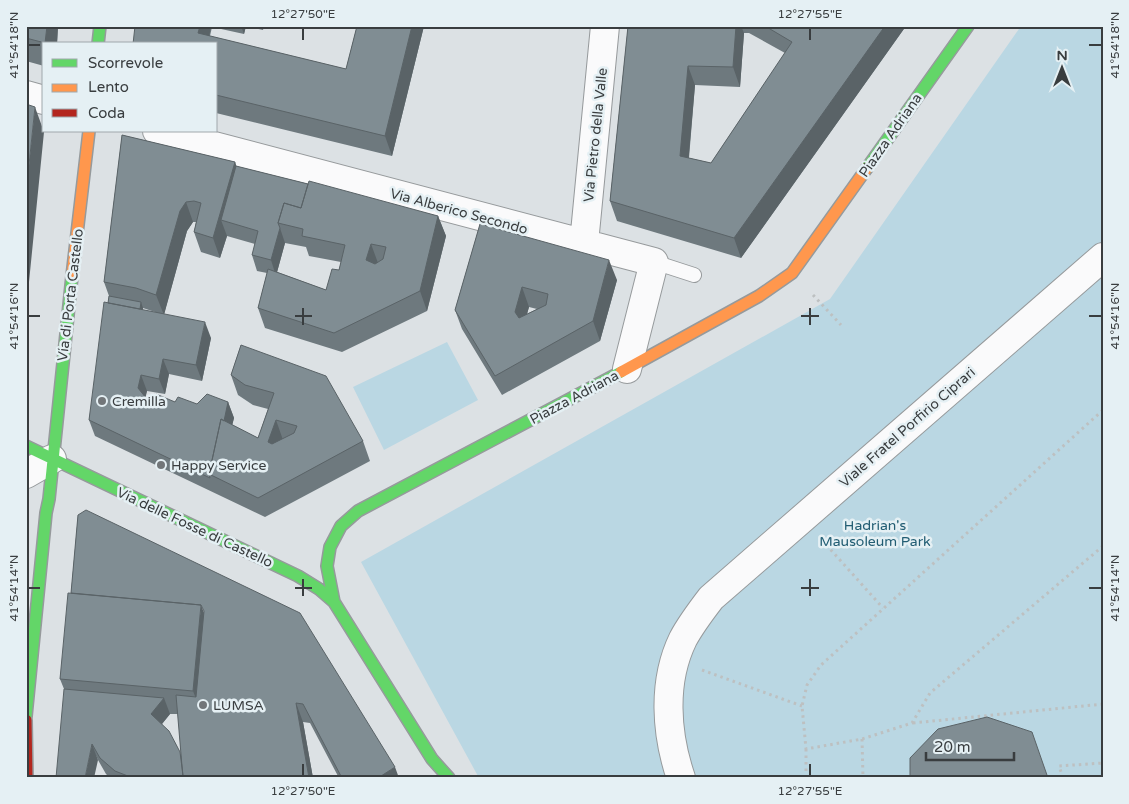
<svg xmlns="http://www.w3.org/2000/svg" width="1129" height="804" font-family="'Varela Round',sans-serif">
<rect width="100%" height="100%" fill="#dce1e4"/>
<path fill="#bad7e3" d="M1021,26H1103V778H1048L1039,752L917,778H479L361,562L830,299Z
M447,342L478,400L384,450L353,387Z"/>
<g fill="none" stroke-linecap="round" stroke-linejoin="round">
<defs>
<path id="lane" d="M654,262L694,275"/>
<path id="street" d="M26,95L44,100
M157,131L654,262L627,369
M584,243L605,26
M26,474L52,459
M681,778C666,734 662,682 683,639C691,624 701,611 711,598L1103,257"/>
<path id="fast" d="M98,44L100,26
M867,168L968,26
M26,446L298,576L319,589L334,602
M26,716L46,513L49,499L72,276
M449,778L432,759L334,602L327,566L330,547L341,526L358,511L621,372"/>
<path id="slow" d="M72,276L89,131
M621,372L759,296L792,273L867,168"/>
<path id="jam" d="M26,720L27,778"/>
</defs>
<use href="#lane" stroke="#969a9c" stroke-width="16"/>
<use href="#street" stroke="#969a9c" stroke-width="30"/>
<use href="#fast" stroke="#969a9c" stroke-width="14"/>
<use href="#slow" stroke="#969a9c" stroke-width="14"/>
<use href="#jam" stroke="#969a9c" stroke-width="14"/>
<path stroke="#bdc0c1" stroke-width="3" stroke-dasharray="2.5 4" stroke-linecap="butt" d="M813,295L841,325
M1103,410L821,665L807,685L802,706L806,749L862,739L912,723L930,693L1103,546
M822,540L883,608
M702,670L802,706
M913,723L1103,704
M862,739L863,778
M806,749V778
M1063,778L1059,766L1103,763"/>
<use href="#lane" stroke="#fafafb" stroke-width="14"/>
<use href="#street" stroke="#fafafb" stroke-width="28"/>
<use href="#fast" stroke="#63d668" stroke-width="11"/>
<use href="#slow" stroke="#ff974d" stroke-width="11"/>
<use href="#jam" stroke="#b3261e" stroke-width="11"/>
</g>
<path fill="#6e797e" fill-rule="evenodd" d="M26,26H58L57,44H44V66L26,61Z
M135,26H246L244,34L212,27L210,36L346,69L357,26H424L392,156L216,113V44Z
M246,26H264L263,30Z
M628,26H906L741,258L617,221L610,201ZM744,33H749L785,53L711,163L689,158L695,85L740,87Z
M122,135L235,162L236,166L438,216L446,236L427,311L342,352L265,328L258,308L267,273L257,271L252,255L255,244L227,236L220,258L201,252L194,232L196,222H193L187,231L164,314L211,338L202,381L169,374L165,394L147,391L145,397L154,400L197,404L228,402L234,418L232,425L258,438L268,409L253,405L238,395L231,375L241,345L363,441L370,461L265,517L95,436L89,420L109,296L104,282ZM285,243L306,247L309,256L341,262L339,270L326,290L277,272ZM143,308L158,313L143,310Z
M480,224L617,280L600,341L502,395L462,329L455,310ZM529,307L537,309L527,314Z
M78,515L399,778H339L310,723L303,722L313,778H110L106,774L98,760L64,689L60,679L71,593ZM170,714H178L181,755L162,724Z"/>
<path fill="#5a6367" d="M47,26H58L57,44H45Z
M200,26H211L208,44L198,33Z
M241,26H246L244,34Z
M412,26H424L392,156L385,136Z
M736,26H741L744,33L740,87L733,67Z
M885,26H906L741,258L734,238Z
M688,66L695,85L687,176L680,156Z
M35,107L44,132L26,312V194Z
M235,162L242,182L221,220L227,236L220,258L213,238Z
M186,202L193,222L187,231L164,315L156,295L180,211Z
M438,216L446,236L427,311L420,291Z
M280,228L285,243L276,276L271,260Z
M371,244L378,263L373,280L366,260Z
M609,260L617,280L600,341L593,321Z
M522,287L529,307L522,331L515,312Z
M141,302L143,308L140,324L138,318Z
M205,322L211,338L202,381L196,365Z
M163,359L169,374L165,394L159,379Z
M141,375L147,391L144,404L138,388Z
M228,402L234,418L219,479L211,475Z
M276,420L283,440L276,462L268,442Z
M201,605L211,631L203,717L193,691Z
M164,698L170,714L157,730L151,714Z
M296,703L303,722L313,778H309Z
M92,744L98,760L94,778H85Z
M395,767L399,778H378Z"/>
<path fill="#808d93" stroke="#5a6367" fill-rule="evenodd" d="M26,26H47L45,43L26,38Z
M135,26H200L198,33L346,69L357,26H412L385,136L216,95V44H133Z
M628,26H736L733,67L688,66L680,156L711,163L792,42L765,26H885L734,238L610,201Z
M26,104L35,107L26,194Z
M122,135L235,162L213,238L194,232L201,203L194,201L186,202L180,211L156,295L136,288L104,282Z
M236,166L308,184L301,208L284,203L278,223L280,228L271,260L252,255L258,231L221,220Z
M309,181L438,216L420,291L334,333L258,308L268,269L326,290L332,269L339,270L345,245L302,236L303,229L278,223L284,203L301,208ZM371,244L386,247L383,259L375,264L366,260Z
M480,224L609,260L593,321L495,376L455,310ZM522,287L548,294L546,305L519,318L515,312Z
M109,296L141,302L140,309L108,303Z
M104,302L205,322L196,365L163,359L159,379L141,375L138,388L146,398L154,400L156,394L175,402L178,397L197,404L207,394L228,402L224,421L221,419L209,474L210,478L89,420Z
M241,345L326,376L363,441L258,498L209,474L221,419L258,438L274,393L245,385L231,375ZM276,420L297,426L294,433L272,444L268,442Z
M86,510L300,613L395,767L378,778H342L303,704L296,703L309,778H183L176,695L196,697L204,611L201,605L71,593L78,515Z
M68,593L201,605L193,691L60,679Z
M64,689L164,698L151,714L169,731L180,752L183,775L174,778H133L115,771L100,758L92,744L85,778H56Z
M987,717L1032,732L1048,778H910V758L938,729Z"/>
<path fill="none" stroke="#393d3f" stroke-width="2" d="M303,28V40M810,28V40M28,45H40M1089,45H1102M303,308V325M810,308V325M28,316H40M295,316H312M801,316H819M1089,316H1102M303,579V596M810,579V596M28,588H40M295,588H312M801,588H819M1089,588H1102M303,764V776M810,764V776"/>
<g fill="#727679" stroke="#e5f0f4" stroke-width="2">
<circle cx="102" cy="401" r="5"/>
<circle cx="161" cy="465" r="5"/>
<circle cx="203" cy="705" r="5"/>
</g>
<g text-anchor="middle" stroke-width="5" stroke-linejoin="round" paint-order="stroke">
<g font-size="14" fill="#393d3f" stroke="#e5f0f4">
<text transform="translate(595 135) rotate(-84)" y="5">Via Pietro della Valle</text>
<text transform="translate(890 135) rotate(-55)" y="5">Piazza Adriana</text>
<text transform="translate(459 211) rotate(15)" y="5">Via Alberico Secondo</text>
<text transform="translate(70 295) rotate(-83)" y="5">Via di Porta Castello</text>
<text transform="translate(574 397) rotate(-28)" y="5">Piazza Adriana</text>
<text transform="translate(907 427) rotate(-41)" y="5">Viale Fratel Porfirio Ciprari</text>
<text transform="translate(195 527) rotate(25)" y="5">Via delle Fosse di Castello</text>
</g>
<g font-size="14" fill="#393d3f" stroke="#e5f0f4" text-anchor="start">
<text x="112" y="406">Cremilla</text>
<text x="171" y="470">Happy Service</text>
<text x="213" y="710">LUMSA</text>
</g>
<g font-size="14" fill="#225d73" stroke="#e5f0f4">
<text x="875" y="530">Hadrian's<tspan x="875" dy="16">Mausoleum Park</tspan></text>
</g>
</g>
<rect width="1129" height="804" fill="none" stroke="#e5f0f4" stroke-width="55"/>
<rect x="42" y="42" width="175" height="90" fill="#e5f0f4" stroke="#a0a8ac"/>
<rect x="52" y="59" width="25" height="8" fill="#63d668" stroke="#a0a8ac"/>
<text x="88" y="68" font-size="15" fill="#393d3f">Scorrevole</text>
<rect x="52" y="84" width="25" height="8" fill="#ff974d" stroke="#a0a8ac"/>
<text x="88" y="92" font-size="15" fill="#393d3f">Lento</text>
<rect x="52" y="109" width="25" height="8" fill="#b3261e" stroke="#a0a8ac"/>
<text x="88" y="118" font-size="15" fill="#393d3f">Coda</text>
<g transform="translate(1062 68)" stroke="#e5f0f4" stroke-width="4" paint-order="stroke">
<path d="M0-4L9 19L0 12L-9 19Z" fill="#393d3f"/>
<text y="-8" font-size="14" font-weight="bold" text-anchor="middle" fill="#393d3f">N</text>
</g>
<path d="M926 752v8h88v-8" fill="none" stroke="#393d3f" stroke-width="2.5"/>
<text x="934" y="752" font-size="15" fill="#393d3f" stroke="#e5f0f4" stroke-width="4" paint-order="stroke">20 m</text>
<rect x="28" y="28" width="1074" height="748" fill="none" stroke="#393d3f" stroke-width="2"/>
<g font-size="12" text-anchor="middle" fill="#393d3f">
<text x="303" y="18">12°27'50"E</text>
<text x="810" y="18">12°27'55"E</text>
<text transform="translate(14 45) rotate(-90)" y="4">41°54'18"N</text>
<text transform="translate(1115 45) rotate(-90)" y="4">41°54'18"N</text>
<text transform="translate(14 316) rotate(-90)" y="4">41°54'16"N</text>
<text transform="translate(1115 316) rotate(-90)" y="4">41°54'16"N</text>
<text transform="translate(14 588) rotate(-90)" y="4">41°54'14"N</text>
<text transform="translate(1115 588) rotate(-90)" y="4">41°54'14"N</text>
<text x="303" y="795">12°27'50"E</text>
<text x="810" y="795">12°27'55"E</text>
</g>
</svg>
